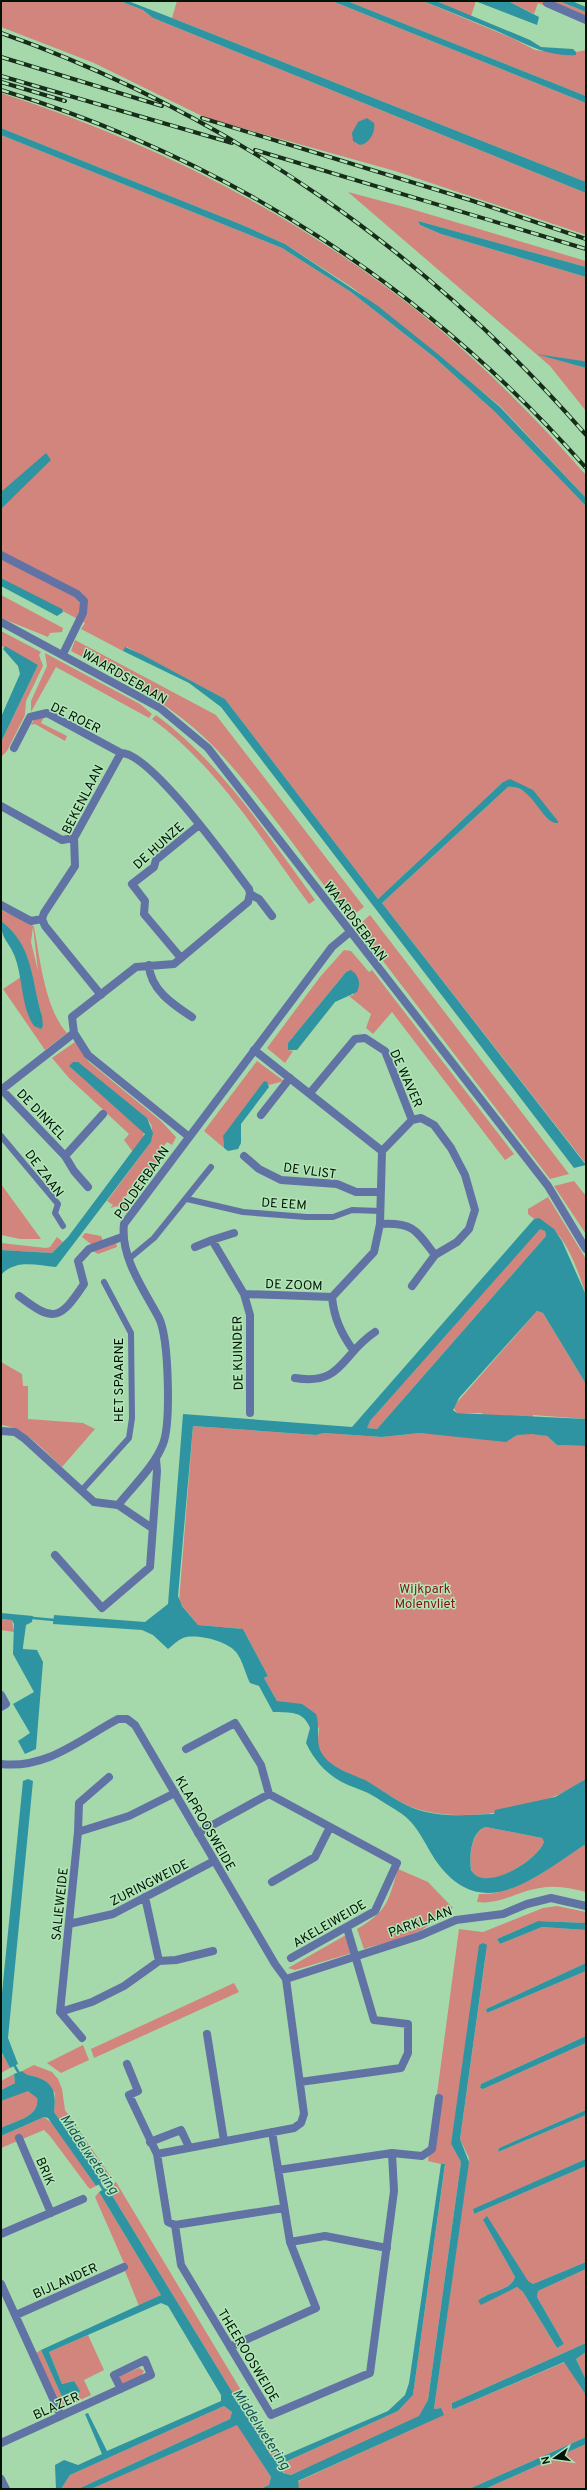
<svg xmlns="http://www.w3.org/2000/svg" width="587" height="2490" font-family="Overpass,sans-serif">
<rect width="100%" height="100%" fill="#a5d9ab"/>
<path fill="#d2857c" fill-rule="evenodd" d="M1,1H120L143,10L153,18L586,193V235L395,171L206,118L94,63L1,27Z
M177,1H332L586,103V182L172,18Z
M347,1H423L512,38L535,50L576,55V52L586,50V96Z
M436,1H476L471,16Z
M508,1H559L586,12V23L538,3L534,14Z
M1,93C159,144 309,220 437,327C490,372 540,423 586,475V498L500,406L353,288L285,244L240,224L1,128Z
M1,135L282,248L351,292L434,357L494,411L586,506V1164L382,903L508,787C526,784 540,809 551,820L558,821C547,807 521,776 503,782L378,899L225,699L127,647L123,651L81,629L85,623L1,578Z
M348,192L408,208L586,261V267L418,221L420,225L441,234L586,277V362L541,355L586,368V411L550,366Z
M1,595L63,628L62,632L50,633L48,637L1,618Z
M1,631L41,652L39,655L43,666L26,701L25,715L7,751L1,757V742L38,665L3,647L1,645Z
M75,640L216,715L364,907L349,918C306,863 266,803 218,751C178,708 123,678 71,651Z
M45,653L140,704L152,714L149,718L56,667L31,712V701L47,666Z
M156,715C222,764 267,834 315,900L309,904C261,839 218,767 152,719Z
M44,717L41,723L67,736L65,741L35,724L31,725L34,720Z
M1,910C11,916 27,917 34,927C40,958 45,1009 67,1033L45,1050L3,989L21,977L42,1016C31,980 33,946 1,921ZM33,927L38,971L31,942Z
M370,915L569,1174L550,1179L357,927Z
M344,950L351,951L369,972L372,970L514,1154L505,1160L392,1012L373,1034L366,1028L371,1014L349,996L353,995L358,980L353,971L346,972L288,1043V1050L293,1051L285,1063L267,1048L320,977Z
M75,1042L89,1062L161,1121L176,1137L172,1145L167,1142L160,1151L165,1155L135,1194L130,1191L122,1201L127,1205L124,1209L117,1206L110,1208L113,1205L107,1201L151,1142C152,1136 153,1130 151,1124C145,1110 85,1076 69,1066L144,1132L143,1139L133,1152L124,1140L129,1134L69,1078L52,1058Z
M257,1061L284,1081L269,1085L264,1081L223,1137L224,1148L204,1131Z
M574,1181L586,1196V1234L554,1186Z
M1,1184L41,1239H20L1,1235Z
M548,1197L586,1259V1295C579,1274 570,1246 554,1230C546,1221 534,1221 528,1214V1209Z
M540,1228L545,1231L546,1236L377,1429L366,1428L370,1421Z
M85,1233L101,1236L103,1241L92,1245L82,1237Z
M57,1237L63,1242L52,1253L1,1250V1243L46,1248L50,1247Z
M116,1242L117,1247L98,1254L93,1251Z
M537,1311L543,1313L586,1384V1419L533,1415L532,1433L547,1436L557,1445L586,1446V1779C542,1810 467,1825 414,1808C397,1802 380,1788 364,1780C349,1773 322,1765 318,1746C317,1741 319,1734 319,1728L288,1704L277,1701L264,1678L268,1676L243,1629L198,1625L179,1602L193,1426L316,1435L324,1433L382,1437L420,1433L513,1438L516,1435L481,1413H457L453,1407Z
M1,1362L22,1374L23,1386H28V1419L83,1423L95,1429L62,1467C45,1452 25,1427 1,1425Z
M1,1619L12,1620L14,1632L1,1630Z
M486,1827L542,1838L544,1842C539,1857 504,1879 488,1879C483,1879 478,1877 473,1875C467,1862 471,1831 486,1827Z
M586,1844V1892C570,1888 556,1885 540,1888C517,1891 501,1905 477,1902L479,1894C518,1896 554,1864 586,1844Z
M398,1869L428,1882L453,1908C440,1913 432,1924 420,1931C404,1940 382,1943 364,1949L357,1929C388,1911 388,1901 398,1869Z
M557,1906L586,1912V1923L538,1921L497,1939L500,1944L542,1927L586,1930V1963L486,2009L487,2013L586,1971V2036L481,2084L480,2088L483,2089L586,2043V2110L499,2148L498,2152L586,2115V2159L473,2210L474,2214L586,2166V2262L533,2284L528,2282L511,2254L483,2220L515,2277C512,2288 493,2292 483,2297L481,2304L517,2287L523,2292L557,2348L564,2344L537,2297L538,2291L586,2269V2343L452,2403L454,2409L565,2362L586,2395V2437L469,2489H299L297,2482L410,2430L441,2408L434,2409L469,2158L460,2139L487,1946L451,2144L461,2162L428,2400L419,2417L408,2423L291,2475L284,2473L281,2467L283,2463L398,2411L413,2395L445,2165L428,2161L459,1929L483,1932L543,1908Z
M346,1935L352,1953L295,1970L288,1968Z
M234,1983L239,1992L94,2058L91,2049Z
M83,2045L89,2060L61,2073L47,2063Z
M3,2055L10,2068L1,2073V2056Z
M34,2065L52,2072L58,2079L62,2089L65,2110L111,2177L103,2182L54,2112L55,2093L34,2076H26L22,2071Z
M14,2074L15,2083L1,2090V2081Z
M28,2090L37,2098C40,2117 15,2121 1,2128V2101Z
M44,2117L52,2123L96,2186L90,2189L88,2187L50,2136L44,2130L1,2148V2136Z
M116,2182L281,2457H272L270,2454L107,2187Z
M99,2192L161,2295L139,2306L125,2271L127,2270L95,2197Z
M88,2335L104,2370L84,2380L91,2395L61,2409L36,2353L41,2350L63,2399L79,2394L74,2381L62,2384L49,2352Z
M586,2352V2380L576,2359Z
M139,2368L144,2371L142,2375L122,2384L119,2379L120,2376Z
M224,2406L232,2412L230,2419L78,2489H61L70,2475Z
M237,2424L271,2477L269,2485L260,2489H91Z
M586,2444V2489H485Z"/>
<path fill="#2f94a1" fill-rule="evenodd" d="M120,1H128L172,18L586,182V193L153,18L143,10Z
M332,1H347L586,96V103Z
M423,1H436L530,40L541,47L573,49L576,52V55C546,57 524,43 497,31C473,21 448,11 423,1Z
M475,1H508L539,17L537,25Z
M559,1H572L586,7V12Z
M367,118L374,123C376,132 369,144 360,145L353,141L352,133L358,122Z
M1,128L240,224L285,244L378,306L439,355L500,407L586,498V506L494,411L434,357L351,292L282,248L1,135Z
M418,221L586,267V277L441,234L420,225Z
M536,354L583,361L586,362V368Z
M46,453L51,460L1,509V492Z
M1,578L62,609L63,612L57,616L1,586Z
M5,646L38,665L1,742V717L20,674L18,666L3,649Z
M125,647L141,654L225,699L378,899L503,782L510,779L533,790L558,821V823C542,825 532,783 508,787L382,903L586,1165L574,1168L221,707L189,683L123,651Z
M1,921C34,946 31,980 42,1016L43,1026L41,1029L34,1026C21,1007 23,979 15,957C9,941 1,940 1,921Z
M351,970C359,975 361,984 357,992L335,1002L297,1050H288V1043L346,972Z
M73,1062H78L147,1118L153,1133L151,1142L56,1267C36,1265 15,1259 1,1275V1250L52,1253L68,1237L145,1134L69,1066Z
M264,1081L267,1082L269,1087L241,1124V1143L238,1149L228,1151L224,1148L223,1136Z
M539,1218L554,1229L562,1241L586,1295V1384L543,1313L537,1311L459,1398L453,1410L457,1413L586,1419V1446L557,1445L547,1436L532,1434L517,1435L506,1442L420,1433L382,1437L324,1433L316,1435L193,1426L178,1596L182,1606L198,1625L243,1629L268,1676L264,1678L277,1701L302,1704L316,1714C320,1725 316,1741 320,1750C328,1767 349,1773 365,1780C381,1789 396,1801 413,1808C438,1818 468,1815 494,1814L495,1810L555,1797L586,1779V1844C539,1874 485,1925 439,1865C426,1848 420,1827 402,1814C391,1807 379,1799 368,1793C362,1790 355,1788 348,1785C329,1777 315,1762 306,1743L310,1728C303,1710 290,1713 273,1712L259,1686L250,1683C245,1673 243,1661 236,1652C227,1641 196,1633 183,1638C178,1640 173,1645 168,1649L153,1635L142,1630L53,1624L54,1615L145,1622L168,1604L183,1414L352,1427L534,1219ZM540,1229L545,1231L546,1236L377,1429L367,1428L370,1421ZM486,1827L542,1838L544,1842C538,1860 484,1894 471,1870C469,1856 471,1831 486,1827Z
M1,1613L33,1616L32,1622L26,1625L23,1647V1649L37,1650L43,1662L36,1749L25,1754L18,1741L30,1733L13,1704L34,1692L13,1654L14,1624L12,1620L1,1619Z
M28,1779L33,1781L32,1791L8,2038L18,2064L10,2068L1,2051V2003L23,1781Z
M538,1921L586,1923V1930L542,1927L500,1944L497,1939Z
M483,1943L487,1945L460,2139L469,2162L434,2409L441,2408L444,2415L298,2481L299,2489H260L269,2485L271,2477L237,2425L91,2489H78L230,2419L232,2412L224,2406L70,2475L61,2489H56L55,2465L64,2460L78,2465L102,2454L85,2414L88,2413L107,2451L221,2401V2395L168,2306L161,2303L49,2352L62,2384L74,2381L80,2391L77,2395L63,2399L41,2350L161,2295L99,2192L107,2187L270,2454L272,2457H281L388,2411L405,2395L409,2383L441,2164H445L413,2395L398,2411L283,2463L281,2467L283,2473L291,2475L419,2416L428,2400L461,2162L451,2144L479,1945Z
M586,1963V1971L487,2013L486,2009Z
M586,2036V2043L483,2089L480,2088L481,2084Z
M22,2071C27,2076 29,2075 36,2077C55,2083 56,2094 54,2112L103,2182L96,2186L48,2118L44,2117L1,2136V2128C15,2121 40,2117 37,2098L28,2091L1,2101V2090L15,2083L14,2074Z
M586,2110V2115L498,2152L499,2148Z
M586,2159V2166L474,2214L473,2209Z
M487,2216L528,2281L533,2284L586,2262V2269L538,2291L537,2297L564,2344L557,2348L523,2292L517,2287L481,2305L478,2301C488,2291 511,2291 515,2277L483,2220Z
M586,2343V2352L576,2359L586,2380V2395L564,2362L454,2409L452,2408V2403Z
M586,2437V2444L485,2489H469Z"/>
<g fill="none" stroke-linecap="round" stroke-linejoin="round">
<path stroke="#2f94a1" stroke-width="2.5" d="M33,1618L54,1620
M13,2063L20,2075
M98,2181L105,2192"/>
<path stroke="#6073a4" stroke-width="6" d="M1,1136L58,1204L55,1213L63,1226
M187,1199L243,1212L306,1217H333L352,1210L380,1211
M130,1258L154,1238L211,1167
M82,1490L129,1438L132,1418L131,1333L104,1282"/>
<path stroke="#6073a4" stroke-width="8" d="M547,3L586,20
M1,555L77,594L84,601L83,613L63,654
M14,748L30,717L47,713L121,753C150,752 229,863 249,889L250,894L259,899L272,916
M1,806L62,840L74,838
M1,905L31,921L42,919
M181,958L144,914L145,901L132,884L154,867L156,860L199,825
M149,965C150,989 172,1004 192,1017
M101,995L45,926L42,919L44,913L75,866L74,838L121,753
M254,1050L382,1151
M1,1090L74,1033
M2,1090L65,1156L74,1171L88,1187
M310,1093L355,1039L365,1038L385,1051L412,1120
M261,1115L290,1078
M188,1136L88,1055L74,1033L72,1017L136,967L174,964L248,902L250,894
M65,1156L103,1114
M244,1156L259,1169L281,1180L337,1184L356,1192H380
M380,1224C413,1222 416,1230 435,1255
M212,1240L234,1233
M195,1247L212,1240L244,1294L332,1297L374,1252L380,1224L382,1151L412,1120
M412,1286L435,1255L457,1242L469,1229L475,1210L465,1175L451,1148L434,1125L421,1118L412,1120
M244,1294L250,1315V1413
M19,1296C54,1323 60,1320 84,1284L78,1261L89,1249L122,1237
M332,1297C334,1318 341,1333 353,1350
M295,1378C343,1386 341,1354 375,1332
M118,1505L152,1528
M55,1555L102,1608L150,1567L157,1471L156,1459
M1,1695L6,1704L1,1707
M186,1749L235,1723L261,1765L269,1794
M78,1832L129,1816L175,1793
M198,1833L269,1794L397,1863L375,1911L291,1958
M272,1882L315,1857L330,1827
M145,1897L159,1961
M69,1924L113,1914L214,1861
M60,2012L92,2002L124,1986L159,1961L176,1960L213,1951
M207,2034L224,2141
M82,2038L60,2012L78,1832L79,1803L109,1777
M127,2064L138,2091L129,2095L157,2154L168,2222L175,2225L284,2208
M300,2082L401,2068L408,2053V2024L374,2020L347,1928
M19,2138L51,2213
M150,2142L181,2130L189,2147
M157,2154L294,2128L301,2123L304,2114L286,1979
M278,2170L392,2153L422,2156L432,2149L439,2098
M175,2225L181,2265L271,2415L370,2373L394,2191L392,2153
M1,2234L83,2199
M290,2242L325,2236L387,2248
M1,2284L61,2416
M16,2315L124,2267
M230,2347L316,2308L290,2242L272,2132
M1,2443L151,2375L145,2360L114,2375L121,2389
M1,2479L6,2489"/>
<path stroke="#6073a4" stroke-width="8" d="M1,622L160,708L208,748L548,1186L586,1249
M1,1431L15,1432L25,1439L94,1502L118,1505C133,1486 154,1467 163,1444C171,1423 169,1339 159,1318C144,1290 120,1257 124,1224L332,947L350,932
M1,1764C47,1769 79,1740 118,1719H127L135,1725L275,1964L286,1979L419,1936L456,1920L503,1914L527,1904L551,1898L586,1906"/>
<defs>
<path id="rail" d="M1,33C228,113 428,253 586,435
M1,57L162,106
M1,76L232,143
M1,82L65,101
M1,90C229,159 429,289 586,468
M202,118L470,200L586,239
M255,150L586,249"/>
</defs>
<use href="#rail" stroke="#172d1a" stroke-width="4"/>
<use href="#rail" stroke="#b2e6b8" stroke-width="2.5" stroke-dasharray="8" stroke-linecap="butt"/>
</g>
<g text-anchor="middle" stroke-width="3" stroke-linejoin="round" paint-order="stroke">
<g font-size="13" fill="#021405" stroke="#b2e6b8">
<text transform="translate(125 676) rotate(30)" y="5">WAARDSEBAAN</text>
<text transform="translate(76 717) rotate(26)" y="5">DE ROER</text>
<text transform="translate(82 799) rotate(-63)" y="5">BEKENLAAN</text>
<text transform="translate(158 845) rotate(-42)" y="5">DE HUNZE</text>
<text transform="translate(356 921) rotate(53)" y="5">WAARDSEBAAN</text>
<text transform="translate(407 1078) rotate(66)" y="5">DE WAVER</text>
<text transform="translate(42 1114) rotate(46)" y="5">DE DINKEL</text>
<text transform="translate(310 1170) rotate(8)" y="5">DE VLIST</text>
<text transform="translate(45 1173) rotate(53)" y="5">DE ZAAN</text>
<text transform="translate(141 1182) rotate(-55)" y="5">POLDERBAAN</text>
<text transform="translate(284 1203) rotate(4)" y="5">DE EEM</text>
<text transform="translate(294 1284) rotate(2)" y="5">DE ZOOM</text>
<text transform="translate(237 1353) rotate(-91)" y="5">DE KUINDER</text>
<text transform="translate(118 1380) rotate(-90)" y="5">HET SPAARNE</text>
<text transform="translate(206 1823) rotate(60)" y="5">KLAPROOSWEIDE</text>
<text transform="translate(149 1882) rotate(-27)" y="5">ZURINGWEIDE</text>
<text transform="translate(59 1904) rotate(-84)" y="5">SALIEWEIDE</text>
<text transform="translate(420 1921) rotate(-20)" y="5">PARKLAAN</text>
<text transform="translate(329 1923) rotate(-30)" y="5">AKELEIWEIDE</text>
<text transform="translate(46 2171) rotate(67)" y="5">BRIK</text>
<text transform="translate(65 2280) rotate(-24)" y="5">BIJLANDER</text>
<text transform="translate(249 2355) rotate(59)" y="5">THEEROOSWEIDE</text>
<text transform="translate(56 2405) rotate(-24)" y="5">BLAZER</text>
</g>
<g font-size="13" fill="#821311" stroke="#b2e6b8">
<text x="425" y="1593">Wijkpark<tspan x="425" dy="15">Molenvliet</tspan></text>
</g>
<g font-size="14" font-style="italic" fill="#1b535a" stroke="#b2e6b8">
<text transform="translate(90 2154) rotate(56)" y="5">Middelwetering</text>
<text transform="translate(262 2429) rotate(57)" y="5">Middelwetering</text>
</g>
</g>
<rect width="587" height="2490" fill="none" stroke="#021405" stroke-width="4"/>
<g transform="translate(555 2458) rotate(256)" stroke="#b2e6b8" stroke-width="3" paint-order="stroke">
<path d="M0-3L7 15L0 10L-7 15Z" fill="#021405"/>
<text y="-6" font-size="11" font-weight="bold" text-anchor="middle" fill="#021405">N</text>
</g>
</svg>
